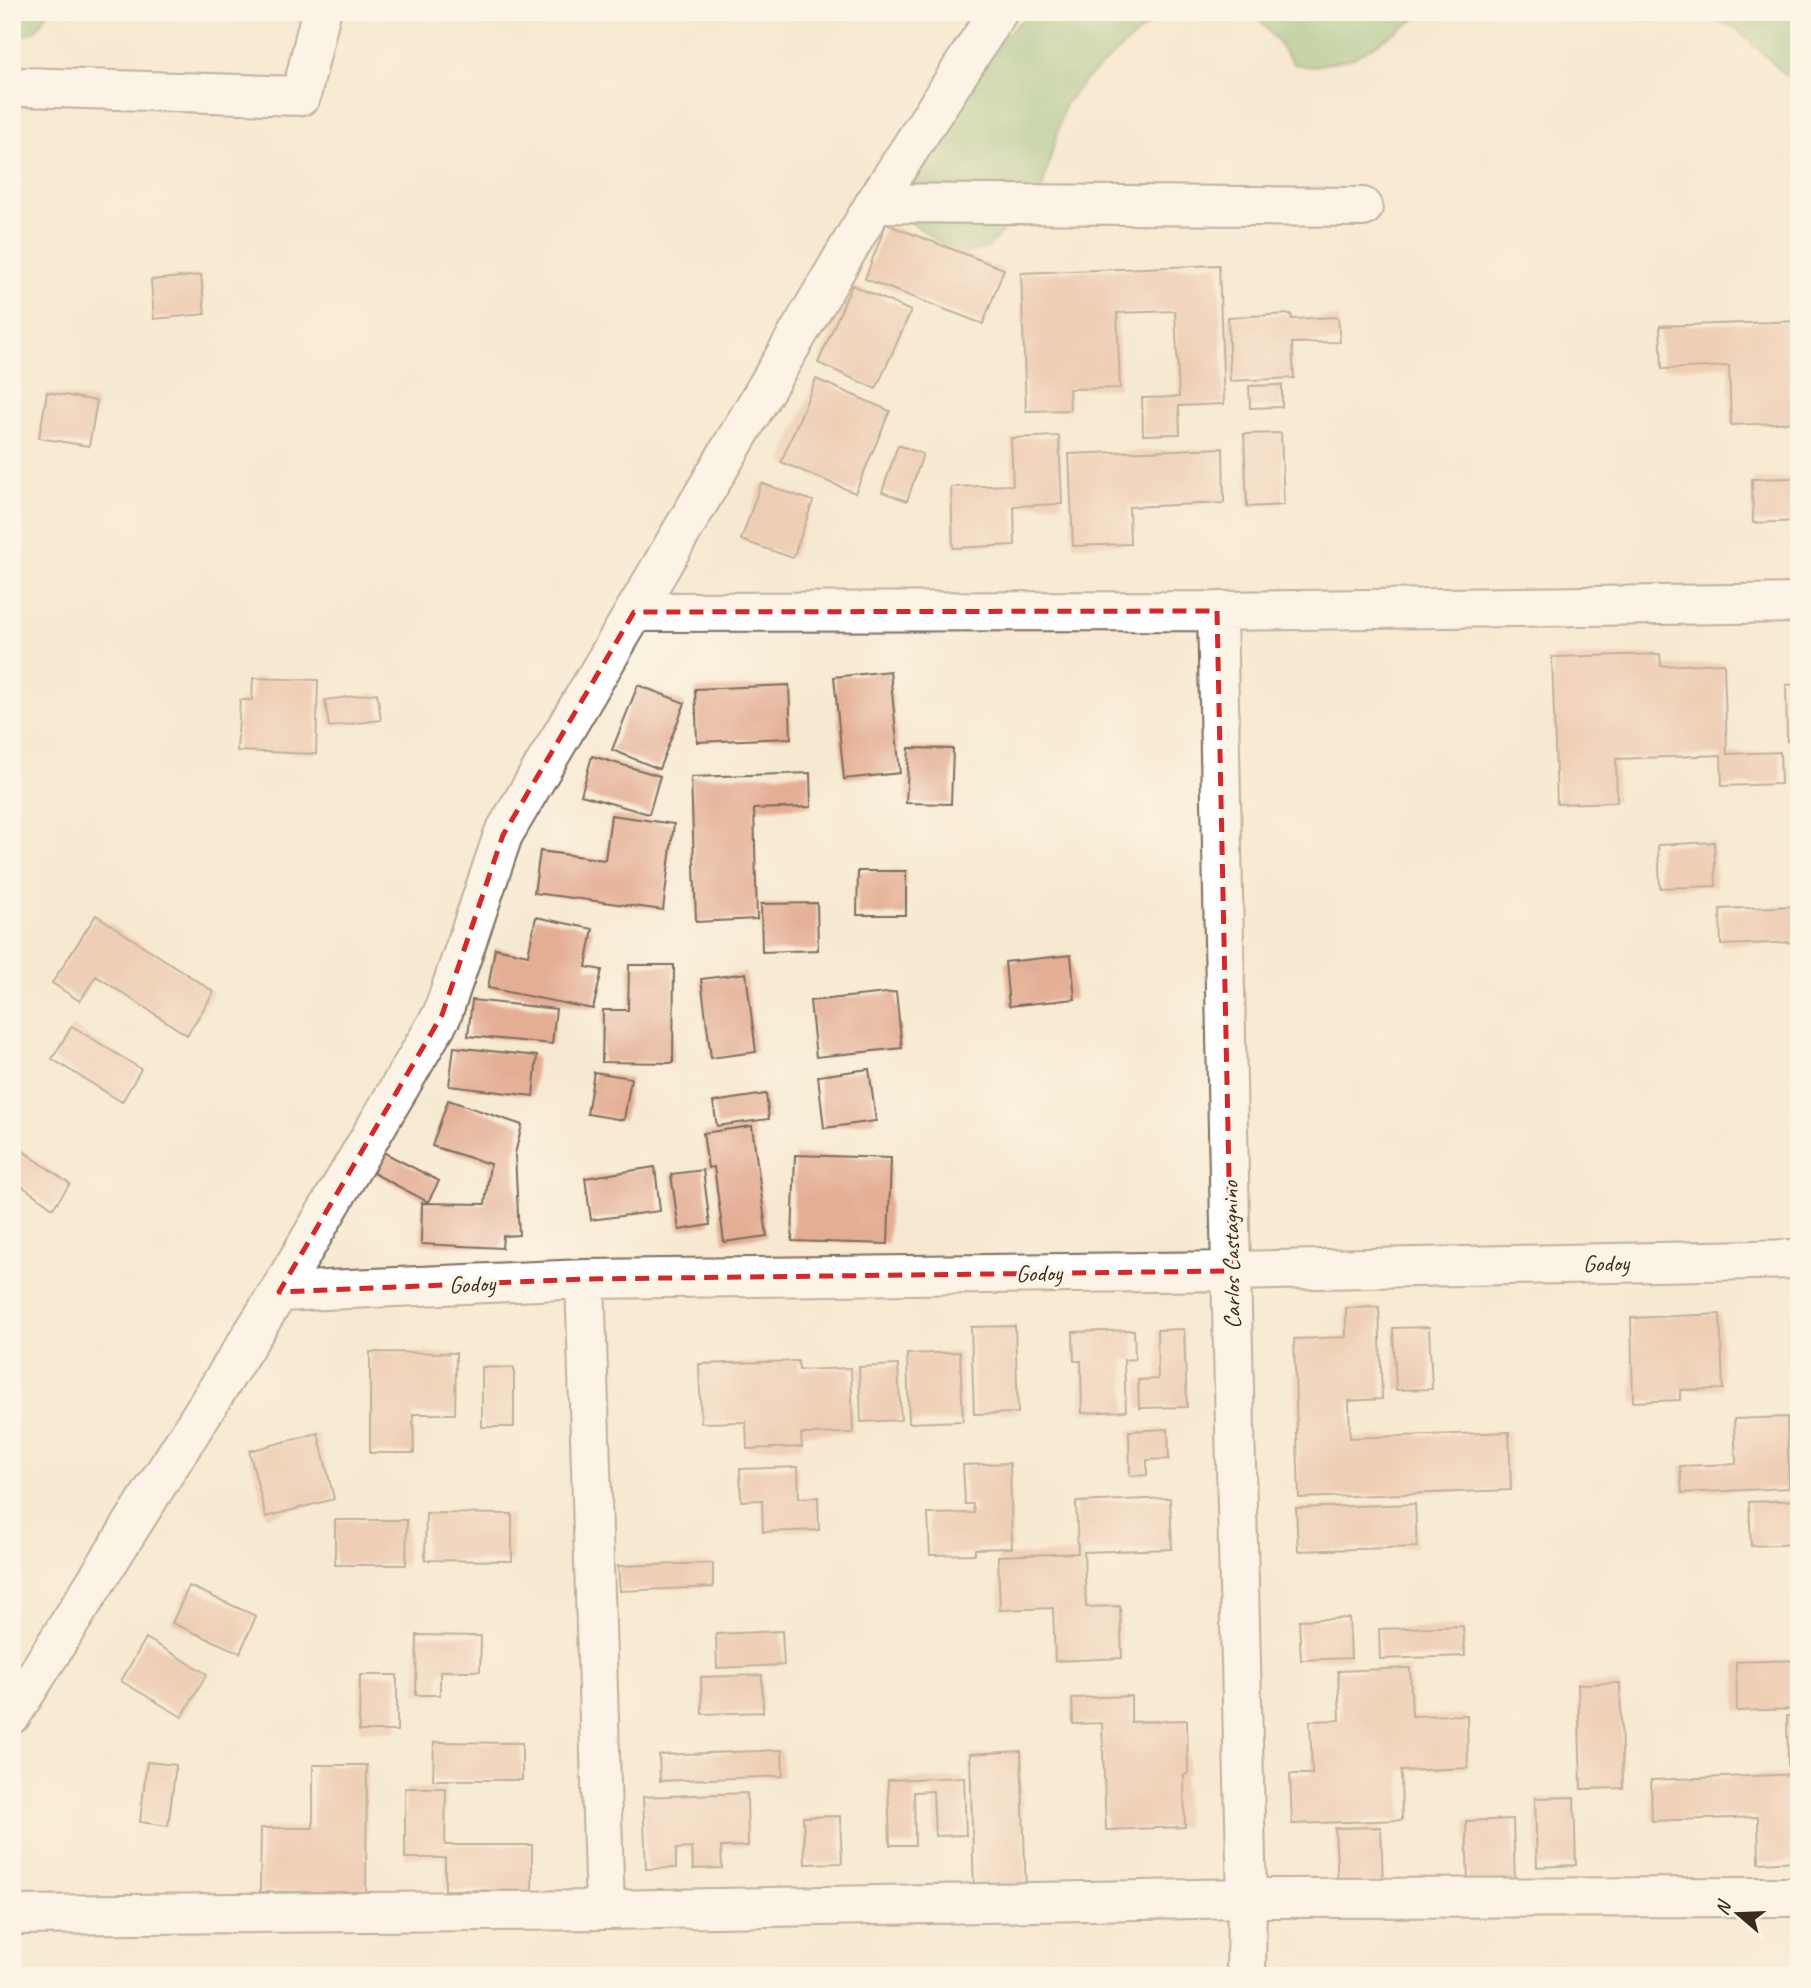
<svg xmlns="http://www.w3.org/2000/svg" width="1811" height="1988" font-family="Caveat,sans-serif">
<rect width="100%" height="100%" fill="#fcf5e5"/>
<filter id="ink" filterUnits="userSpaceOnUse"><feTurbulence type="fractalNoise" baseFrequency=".0143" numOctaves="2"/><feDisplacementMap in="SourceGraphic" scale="14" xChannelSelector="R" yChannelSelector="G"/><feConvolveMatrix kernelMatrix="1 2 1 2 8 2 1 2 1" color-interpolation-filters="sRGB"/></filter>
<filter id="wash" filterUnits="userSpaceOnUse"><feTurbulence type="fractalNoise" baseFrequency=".00686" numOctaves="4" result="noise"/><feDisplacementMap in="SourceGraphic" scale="28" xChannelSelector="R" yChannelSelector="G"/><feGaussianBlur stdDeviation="1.57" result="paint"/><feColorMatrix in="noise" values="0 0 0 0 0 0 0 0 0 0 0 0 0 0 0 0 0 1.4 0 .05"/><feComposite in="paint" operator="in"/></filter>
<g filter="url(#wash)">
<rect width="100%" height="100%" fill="#f7e9d1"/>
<path fill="#8aba73" stroke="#627248" stroke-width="2" d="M12,12H48L36,31L12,41Z
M1030,12H1172L1157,17L1085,80L1065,104L1042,189L987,248L958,255L890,208L937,78L1010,31Z
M1250,12H1427L1354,58L1310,67L1294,64L1256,15Z
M1626,12H1799V88L1735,27L1707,17L1644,19Z"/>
<g id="blocks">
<path fill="#e4ae94" d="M886,224L1004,269L983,324L865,279Z
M1219,265L1224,404L1179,406L1180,434L1143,435L1142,398L1179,397L1175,311L1117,313L1120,388L1069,389L1070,410L1026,411L1021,273Z
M201,275L205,314L154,319L151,280Z
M852,285L911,311L876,389L818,363Z
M1291,314L1292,319L1338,317L1340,342L1292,343L1294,378L1230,381L1228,317Z
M1799,321V422L1731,425L1729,366L1662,369L1660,326Z
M816,379L890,411L855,493L781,462Z
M1282,385V407L1250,408L1249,386Z
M47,392L97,401L89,446L39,438Z
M1281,433L1284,505L1247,507L1244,434Z
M1059,436L1062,504L1014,506L1015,545L953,548L951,487L1013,485L1011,438Z
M898,445L923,454L907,501L882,492Z
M1223,448L1224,503L1129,507L1130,544L1073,546L1069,454Z
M1799,478V521L1753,523L1752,479Z
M761,483L813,501L793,558L741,540Z
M1660,654L1661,666L1724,663L1727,754L1780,752L1781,784L1722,786L1721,755L1616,759L1617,802L1557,804L1552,657Z
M890,671L900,773L844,779L834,677Z
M253,678L318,680L316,754L237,751L240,700H252Z
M1799,684V741H1787L1786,685Z
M638,685L685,703L659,769L612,750Z
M789,685L791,738L697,742L695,689Z
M377,693L381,720L329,727L325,700Z
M909,748L953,749L951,804L906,803Z
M592,756L660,776L649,814L581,795Z
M810,773L811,807L754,809L757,919L696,922L691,777Z
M611,815L674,824L663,910L534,893L540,851L605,860Z
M1714,842L1716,886L1660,888L1658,845Z
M858,871H906V915H857Z
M817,903L818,950L762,952L761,904Z
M1799,906V942L1721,945L1720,909Z
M96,915L214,992L187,1035L96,976L80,1001L52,983Z
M536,917L593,929L586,967L602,970L593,1009L488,988L495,948L528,955Z
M1071,955L1075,999L1009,1006L1005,962Z
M629,965H674L673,1063L602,1062L603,1010H628Z
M746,973L756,1052L711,1058L701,979Z
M896,992L902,1048L816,1057L810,1001Z
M472,1000L556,1009L552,1044L468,1036Z
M72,1026L141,1069L122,1102L52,1059Z
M454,1047L537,1056L533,1096L449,1086Z
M869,1069L876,1121L824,1128L818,1076Z
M594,1072L631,1078L624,1120L587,1114Z
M766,1094L769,1119L717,1126L713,1102Z
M448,1100L522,1125L515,1154L519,1235L503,1236L502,1248L421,1244L422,1203L485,1204L490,1164L432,1146Z
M752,1126L767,1236L724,1242L714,1167L708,1168L703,1133Z
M12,1143L70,1184L53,1208L12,1179Z
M383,1152L439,1181L428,1202L373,1173Z
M795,1155L891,1158L888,1244L792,1241Z
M655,1167L660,1211L591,1220L585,1178Z
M703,1170L710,1225L679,1230L671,1174Z
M1379,1307L1382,1399L1349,1401L1350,1438L1509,1432L1511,1490L1299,1498L1294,1339L1346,1337V1308Z
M1720,1314L1723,1389L1680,1390V1400L1633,1402L1631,1318Z
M1799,1319V1367H1793L1791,1320Z
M1015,1326L1018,1413L974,1414L971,1327Z
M1429,1327L1432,1389L1396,1390L1393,1328Z
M1184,1329L1187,1407L1139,1408L1138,1380L1158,1379L1157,1330Z
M1134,1330L1135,1359L1124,1360L1126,1411L1082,1413L1081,1361H1074L1073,1332Z
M370,1352L456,1353L455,1414H413L414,1453H370Z
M960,1352L963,1421L909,1423L907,1354Z
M798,1361L799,1370L851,1368L853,1433L801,1434L802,1447L747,1449L746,1422L701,1423L699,1364Z
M898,1365L901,1420L861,1422L859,1367Z
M482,1367L514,1368V1427H482Z
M1787,1417L1789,1488L1682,1493L1680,1466L1736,1464L1734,1419Z
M1168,1429L1169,1459L1147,1460V1475L1130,1476L1129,1431Z
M318,1433L334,1499L266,1517L249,1451Z
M1010,1463L1012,1548L975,1549V1554L930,1555L928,1514L974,1513L973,1504H965L963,1465Z
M798,1467L799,1498L818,1497L819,1530L763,1532L762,1500L741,1501L740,1469Z
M1170,1498L1172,1549L1084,1552L1086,1607L1120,1606L1122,1658L1055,1661L1053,1608L1000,1610L998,1556L1078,1553L1076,1502Z
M1799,1500V1544L1751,1546L1749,1502Z
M1415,1504L1417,1547L1298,1551L1296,1508Z
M426,1513L512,1514V1561L425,1560Z
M335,1520H407L406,1565H335Z
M713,1563V1587L620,1591L618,1566Z
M189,1586L256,1616L240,1653L172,1623Z
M1349,1618L1351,1658L1301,1660L1299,1620Z
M1463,1626L1465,1656L1380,1659L1379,1629Z
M782,1631L784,1665L717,1668L716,1634Z
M417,1635L481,1636L480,1671H440V1695H416Z
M146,1638L207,1674L182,1717L121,1681Z
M1799,1660V1709L1737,1711L1736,1662Z
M1410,1668L1412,1716L1467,1715L1468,1768L1401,1771L1402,1820L1292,1824L1290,1774H1312L1310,1721L1340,1720L1338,1671Z
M360,1675H397V1731H359Z
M762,1675L763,1712L702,1714L701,1677Z
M1620,1683L1623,1788L1581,1789L1578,1684Z
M1131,1696V1722L1187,1720L1188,1774L1184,1775L1185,1827L1106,1830L1102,1723L1073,1724L1072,1698Z
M1787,1716H1799V1766L1788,1767Z
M434,1742L522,1743V1780H433Z
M782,1750L783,1776L660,1781L659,1755Z
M1021,1751L1026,1891L974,1892L970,1754Z
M147,1762L176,1765L168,1826L140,1822Z
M313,1765H367L366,1892H260L261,1828H313Z
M1799,1774V1861L1759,1863L1758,1817L1652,1821L1651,1780Z
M964,1777L966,1835L935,1836L933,1791L914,1792L915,1845H890L888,1780Z
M405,1788H446L445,1845H532V1891L445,1890V1858H405Z
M747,1793L748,1846L721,1847L722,1868L693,1869L692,1848L676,1849V1868L646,1869L643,1797Z
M1574,1797L1576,1865L1537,1867L1535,1798Z
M840,1816L842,1863L805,1864L803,1817Z
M1513,1819L1515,1884L1468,1886L1466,1821Z
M1381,1827L1383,1883L1338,1885L1335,1828Z"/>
</g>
</g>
<g filter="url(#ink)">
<use href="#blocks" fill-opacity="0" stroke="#7d6d5d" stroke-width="2"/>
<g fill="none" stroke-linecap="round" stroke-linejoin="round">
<defs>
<path id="minor" d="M24,87L301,96L321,12
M875,203L1363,207
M1217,611L1231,1271L1247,1898L1246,1976
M634,612L1217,611L1799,603
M585,1279L605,1910
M279,1292L585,1279L1231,1271L1799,1259
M12,1714L279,1292L442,1015L503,835L875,203L998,12
M12,1915L605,1910L1247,1898L1799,1897"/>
</defs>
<use href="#minor" stroke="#7d6d5d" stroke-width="42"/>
<use href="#minor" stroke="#fff" stroke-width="38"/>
</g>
</g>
<path d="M0 0H1811V1988H0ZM1217,611L1231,1271L585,1279L279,1292L442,1015L503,835L634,612Z" fill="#f7e9d1" fill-opacity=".55" fill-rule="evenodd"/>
<path fill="none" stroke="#d62828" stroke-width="5" stroke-dasharray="14 9" stroke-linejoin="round" d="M1217,611L1231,1271L585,1279L279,1292L442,1015L503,835L634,612Z"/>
<g text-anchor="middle" stroke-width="6" stroke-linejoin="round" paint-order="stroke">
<g font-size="24" fill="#3b2a1e" stroke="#fcf5e5">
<text transform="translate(1231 1255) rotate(-91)" y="8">Carlos Castagnino</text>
<text transform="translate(1606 1263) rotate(-1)" y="8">Godoy</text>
<text transform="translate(1039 1273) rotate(-1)" y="8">Godoy</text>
<text transform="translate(472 1284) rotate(-2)" y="8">Godoy</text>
</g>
</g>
<rect width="1811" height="1988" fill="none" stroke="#fcf5e5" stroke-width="42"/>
<g transform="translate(1738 1914) rotate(289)" stroke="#fcf5e5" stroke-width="5" paint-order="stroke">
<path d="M0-5L12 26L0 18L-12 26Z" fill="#3b2a1e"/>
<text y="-10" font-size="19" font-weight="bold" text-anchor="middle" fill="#3b2a1e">N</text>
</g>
</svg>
